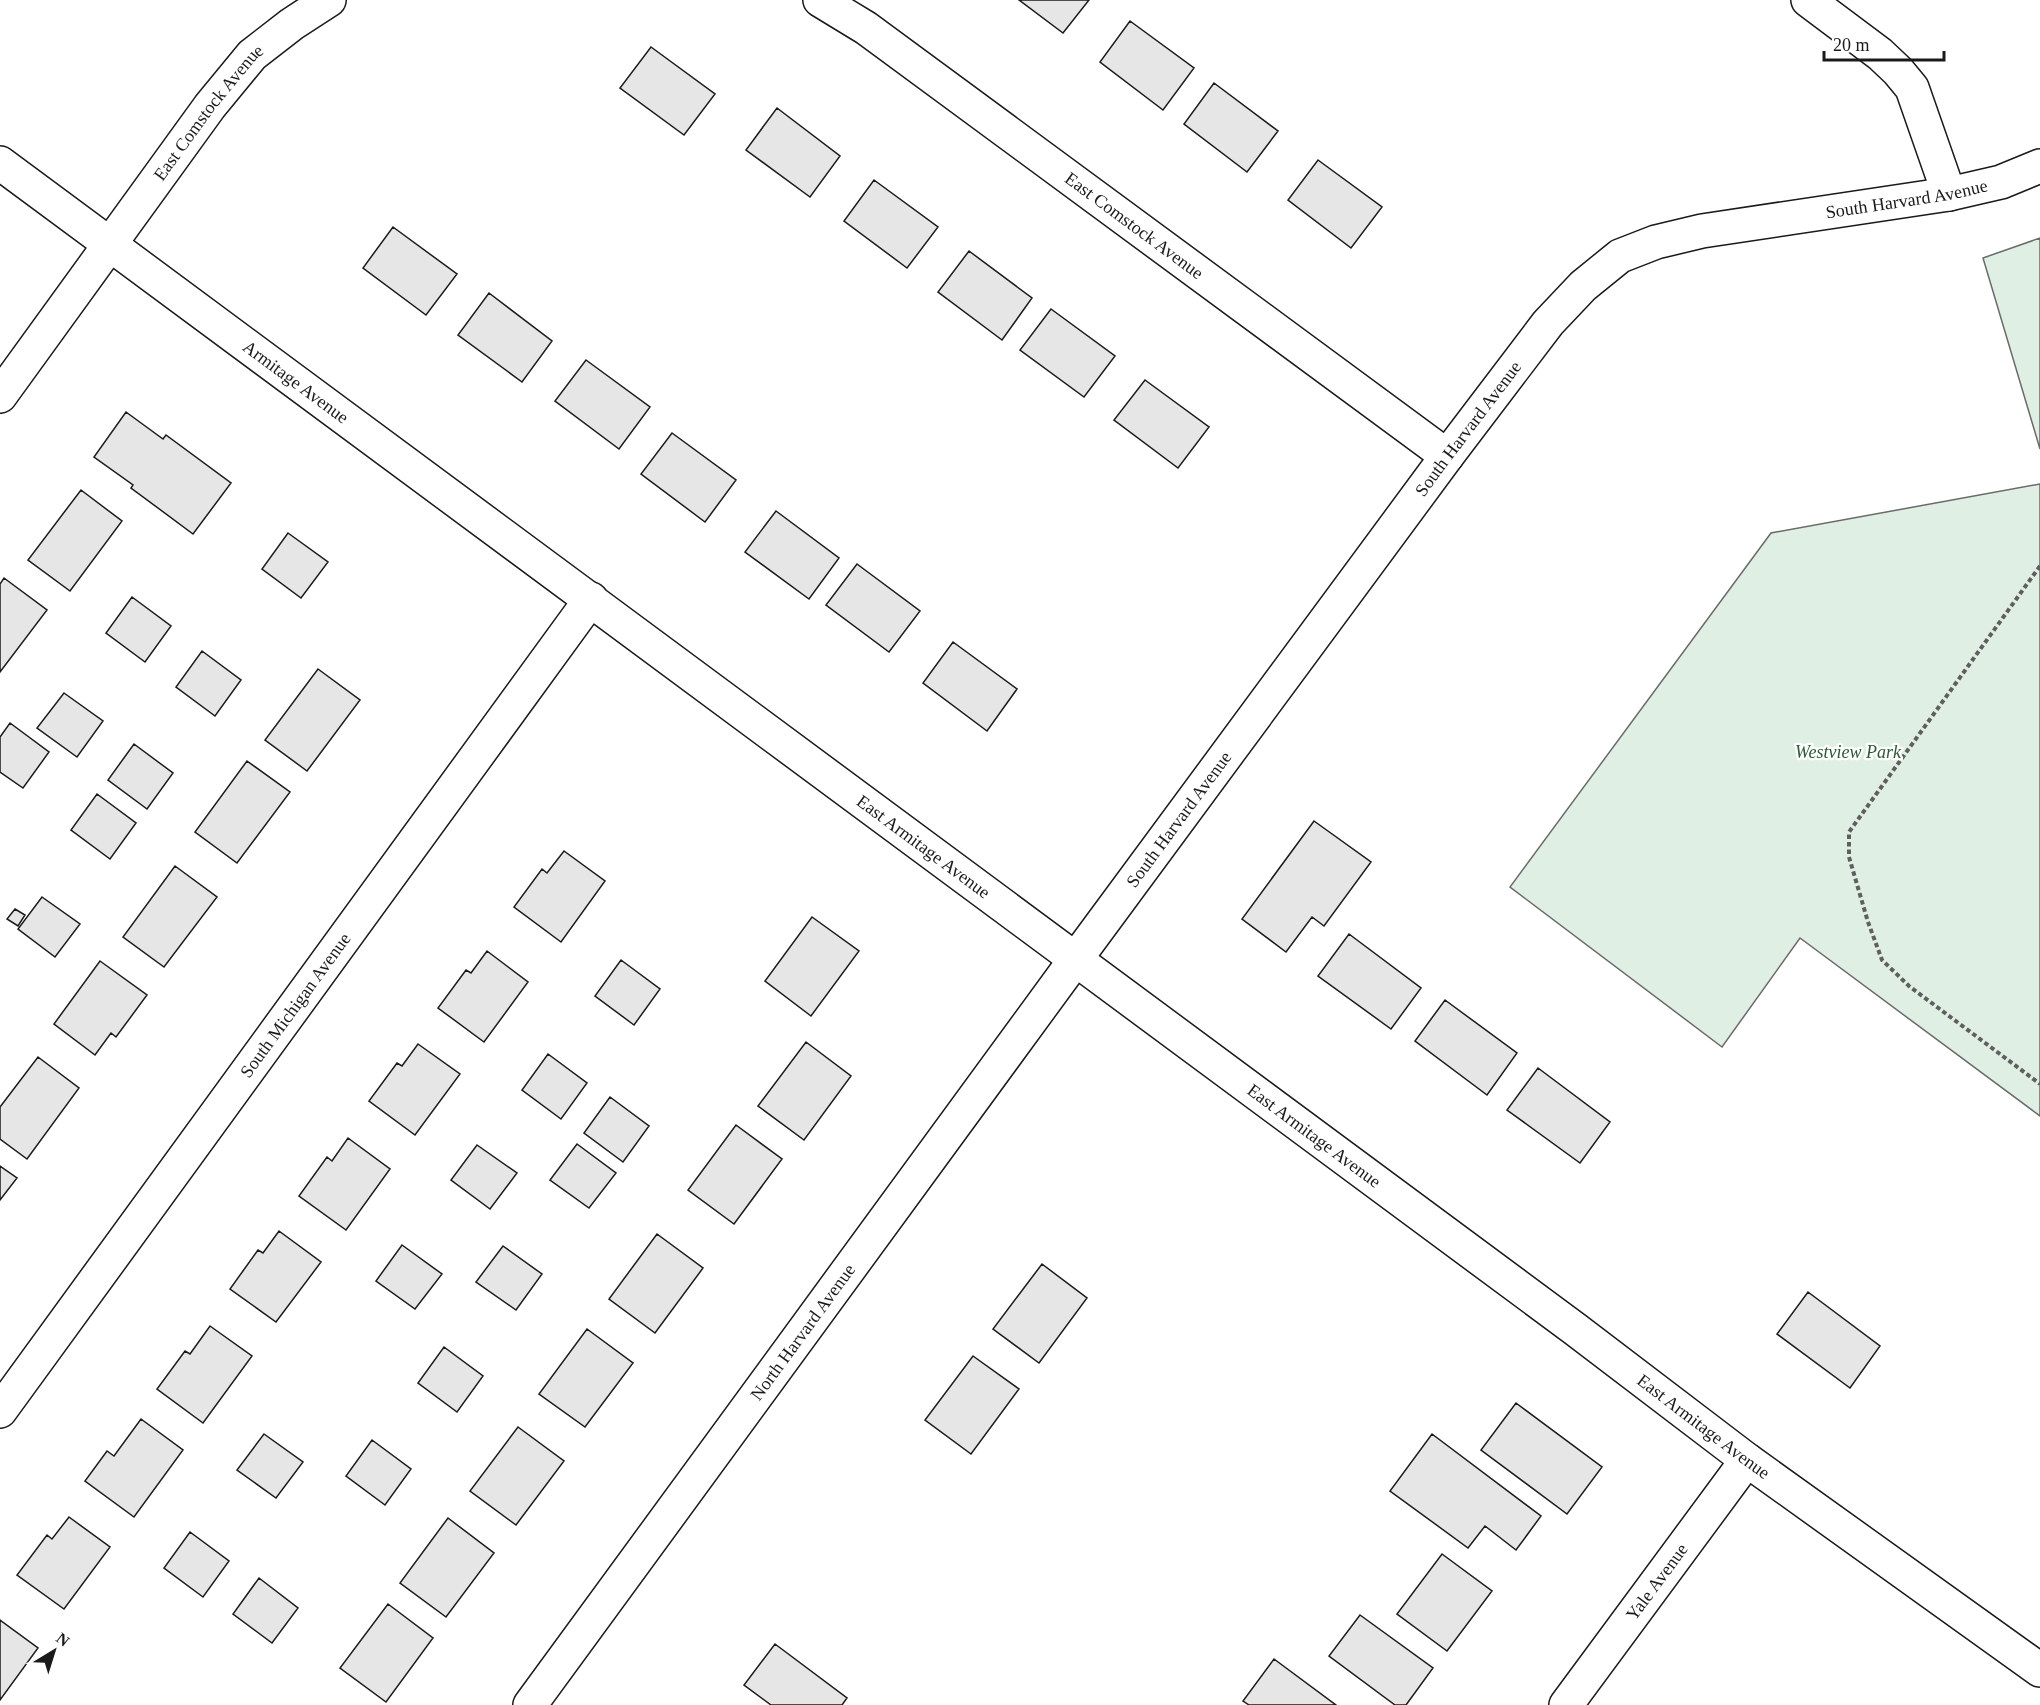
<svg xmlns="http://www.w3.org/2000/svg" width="2040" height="1705" font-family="'Times New Roman',serif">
<rect width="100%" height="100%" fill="#fff"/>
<path fill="#e0efe3" stroke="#6a6a6a" stroke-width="1.5" d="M2040,238V449L1983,258Z
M2040,484V1116L1800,938L1722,1047L1510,887L1771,533Z"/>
<path fill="#e6e6e6" stroke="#1a1a1a" stroke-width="1.5" d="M1019,0H1089L1063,33Z
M1130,21L1194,68L1163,110L1100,62Z
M651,47L715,94L684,135L620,88Z
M1214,83L1278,131L1247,172L1184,124Z
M777,108L840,156L810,197L746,150Z
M1318,160L1382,207L1351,248L1288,200Z
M874,180L938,227L907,268L844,221Z
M393,227L457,274L426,315L363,268Z
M969,251L1032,298L1002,340L938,292Z
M489,293L552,341L522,382L458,335Z
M1051,309L1115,356L1084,397L1020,350Z
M586,360L650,407L619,449L555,401Z
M1145,380L1209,427L1178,468L1114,420Z
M126,412L163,439L166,435L231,483L193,534L131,488L133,485L94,457Z
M672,433L736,480L705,522L641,474Z
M81,490L122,521L70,591L28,560Z
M776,511L839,558L809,599L745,552Z
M288,533L328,562L301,598L262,569Z
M857,564L920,611L889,652L826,605Z
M4,578L47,610L0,672V584Z
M132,597L171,626L145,662L106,633Z
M953,642L1017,689L987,731L923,683Z
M202,651L241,680L215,716L176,687Z
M318,669L360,700L307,771L265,740Z
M64,693L103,721L77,757L37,728Z
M10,723L49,752L23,788L0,772V737Z
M134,744L173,773L147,809L108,780Z
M247,761L290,792L237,863L195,832Z
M97,794L136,823L110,859L71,830Z
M1314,821L1371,862L1324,926L1312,917L1286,952L1242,919Z
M564,851L605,881L561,942L514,907L542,869L547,873Z
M175,866L217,897L164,967L123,937Z
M42,897L80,924L55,957L18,929Z
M15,909L25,915L18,926L7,919Z
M812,917L859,951L811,1016L765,981Z
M1349,934L1421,988L1391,1029L1318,976Z
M487,951L528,982L484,1042L438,1008L466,970L471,973Z
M621,960L660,989L634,1025L595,996Z
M100,961L147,995L116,1037L111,1033L95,1055L54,1024Z
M1445,1000L1517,1053L1487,1095L1415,1041Z
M806,1042L851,1076L804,1140L758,1106Z
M418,1044L460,1074L415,1135L369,1101L397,1063L402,1066Z
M548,1054L587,1083L561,1119L522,1090Z
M38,1057L79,1088L27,1159L0,1139V1107Z
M1538,1068L1610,1122L1580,1163L1507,1110Z
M610,1097L649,1126L623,1162L584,1133Z
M736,1125L782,1159L734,1224L688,1190Z
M348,1138L390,1169L346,1230L299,1196L327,1157L332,1161Z
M577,1144L616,1173L589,1208L550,1180Z
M477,1145L517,1173L490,1209L451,1180Z
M0,1166L17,1178L0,1200Z
M279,1231L321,1262L276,1322L230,1289L258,1250L263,1253Z
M657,1234L703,1268L655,1333L609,1299Z
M402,1245L442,1274L415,1309L376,1281Z
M503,1246L542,1274L516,1310L476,1282Z
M1042,1264L1087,1298L1039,1363L993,1329Z
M1808,1292L1880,1346L1850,1388L1777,1334Z
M210,1326L252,1356L203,1423L157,1389L185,1351L190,1354Z
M587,1329L633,1363L585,1427L539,1394Z
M444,1347L483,1376L457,1412L418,1383Z
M973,1356L1019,1389L971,1454L925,1420Z
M1516,1403L1602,1467L1567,1514L1481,1450Z
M141,1419L183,1450L134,1517L85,1481L107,1451L114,1456Z
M518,1427L564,1461L516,1525L470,1491Z
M264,1434L303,1462L276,1498L237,1470Z
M1432,1434L1541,1516L1516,1550L1485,1526L1468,1548L1390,1491Z
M372,1440L411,1469L385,1505L346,1476Z
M69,1517L110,1547L64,1609L17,1575L47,1535L52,1539Z
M448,1518L494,1553L446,1617L400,1583Z
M190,1532L229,1561L203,1597L164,1568Z
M1442,1554L1492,1591L1447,1651L1397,1614Z
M259,1578L298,1608L272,1643L233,1614Z
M388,1604L433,1638L386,1702L340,1668Z
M1360,1615L1433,1668L1406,1705H1395L1329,1656Z
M0,1620L38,1648L0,1700Z
M775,1644L847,1698L842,1705H771L744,1685Z
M1274,1659L1336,1705H1249L1243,1701Z"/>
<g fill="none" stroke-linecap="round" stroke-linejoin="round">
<defs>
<g id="street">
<path id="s1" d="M820,0L866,28L1447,456"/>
<path d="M1808,0L1880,54L1898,71L1912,88L1949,194"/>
<path id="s2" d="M0,163L1575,1329L1747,1460L2040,1670"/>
<path id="s3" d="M0,396L210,106L252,55L292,24L329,0"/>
<path id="s4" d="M0,1411L591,599"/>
<path id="s5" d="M530,1705L1075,960L1447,456L1548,323L1583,286L1620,256L1656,242L1702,231L1949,194L2001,182L2040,166"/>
<path id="s6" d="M1566,1705L1747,1460"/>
</g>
</defs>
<use href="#street" stroke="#1a1a1a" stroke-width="36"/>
<path stroke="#5f5f5f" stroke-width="4" stroke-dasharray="4.5 3" stroke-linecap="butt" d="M2040,566L1849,832V857L1868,922L1882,960L1909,986L2040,1084"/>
<use href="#street" stroke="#fff" stroke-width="33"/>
</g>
<g text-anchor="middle" stroke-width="4.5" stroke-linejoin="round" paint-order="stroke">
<g font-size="18" fill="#1a1a1a" stroke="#fff">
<text dy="6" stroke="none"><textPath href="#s3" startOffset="352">East Comstock Avenue</textPath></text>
<text dy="6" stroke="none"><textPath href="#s5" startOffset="2108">South Harvard Avenue</textPath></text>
<text dy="6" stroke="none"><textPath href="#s1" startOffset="387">East Comstock Avenue</textPath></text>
<text dy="6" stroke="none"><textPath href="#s2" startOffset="368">Armitage Avenue</textPath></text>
<text dy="6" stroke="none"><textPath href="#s5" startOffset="1584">South Harvard Avenue</textPath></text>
<text dy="6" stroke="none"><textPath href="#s5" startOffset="1098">South Harvard Avenue</textPath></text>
<text dy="6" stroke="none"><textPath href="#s2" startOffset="1149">East Armitage Avenue</textPath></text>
<text dy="6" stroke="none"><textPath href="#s4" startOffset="502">South Michigan Avenue</textPath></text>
<text dy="6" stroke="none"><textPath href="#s2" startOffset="1635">East Armitage Avenue</textPath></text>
<text dy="6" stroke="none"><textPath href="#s5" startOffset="462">North Harvard Avenue</textPath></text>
<text dy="6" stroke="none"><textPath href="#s2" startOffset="2121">East Armitage Avenue</textPath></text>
<text dy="6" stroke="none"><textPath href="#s6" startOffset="153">Yale Avenue</textPath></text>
</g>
<g font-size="18" font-style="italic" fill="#2b5a34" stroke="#fff">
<text x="1848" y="758">Westview Park</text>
</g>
</g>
<g transform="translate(54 1651) rotate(38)" stroke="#ffffff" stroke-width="4.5" paint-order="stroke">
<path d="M0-4.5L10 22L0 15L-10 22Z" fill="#1a1a1a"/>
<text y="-9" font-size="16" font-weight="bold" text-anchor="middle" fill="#1a1a1a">N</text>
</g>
<path d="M1824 51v9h120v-9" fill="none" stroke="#1a1a1a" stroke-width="3"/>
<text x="1833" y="51" font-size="18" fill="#1a1a1a" stroke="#ffffff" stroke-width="4.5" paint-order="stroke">20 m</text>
</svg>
